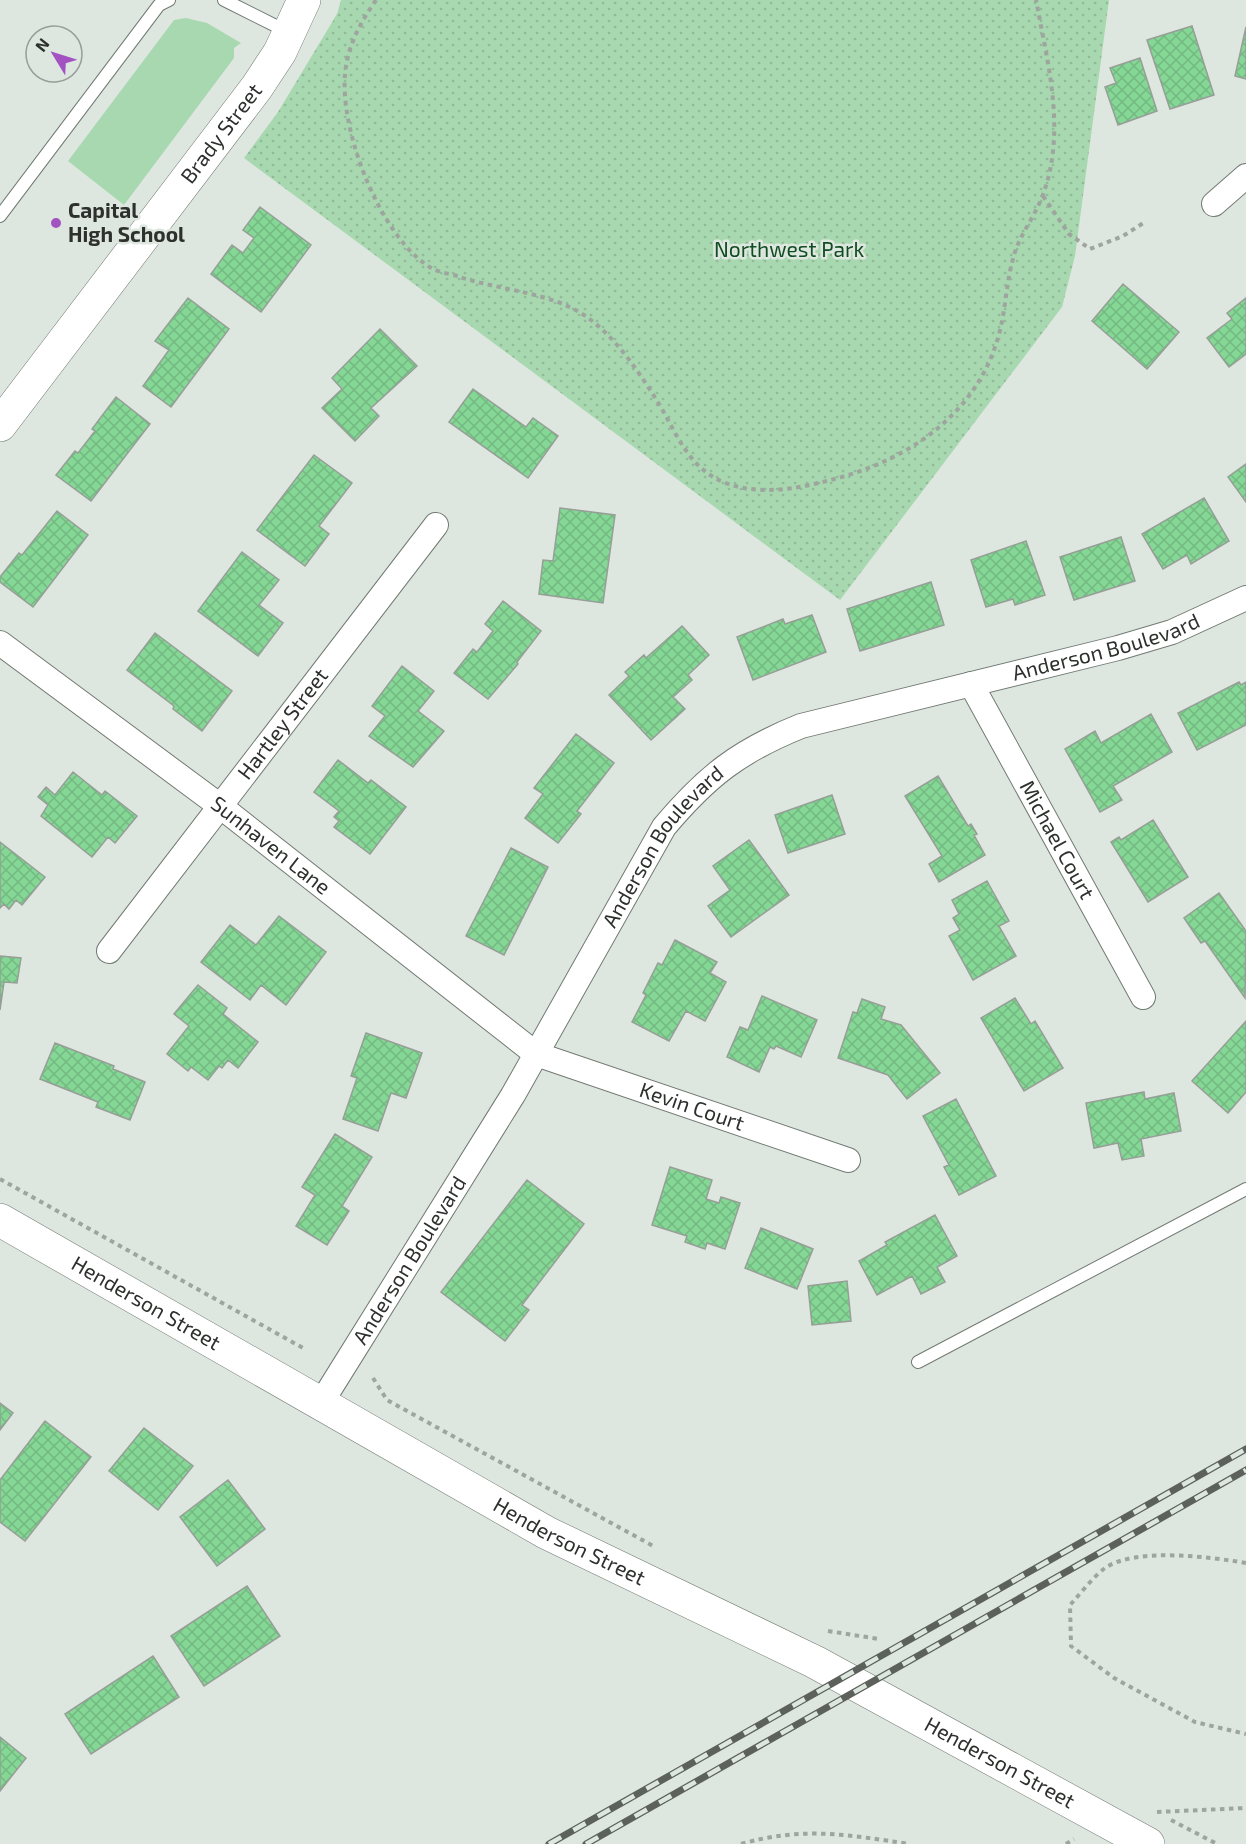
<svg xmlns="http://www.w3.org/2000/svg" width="1246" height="1844" font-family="'Exo 2',sans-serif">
<defs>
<pattern id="park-dots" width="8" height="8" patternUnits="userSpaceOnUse" patternTransform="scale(1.5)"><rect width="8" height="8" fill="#a8d8b0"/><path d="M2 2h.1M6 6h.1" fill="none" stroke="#91ba98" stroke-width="1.8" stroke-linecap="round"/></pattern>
<pattern id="building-cross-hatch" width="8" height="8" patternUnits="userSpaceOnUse" patternTransform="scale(1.5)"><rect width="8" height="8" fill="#85d795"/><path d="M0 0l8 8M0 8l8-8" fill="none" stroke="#73b981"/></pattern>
</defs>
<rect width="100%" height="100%" fill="#dee7df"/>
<path fill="#a8d8b0" d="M186,18L207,23L241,43L234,48V58L124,205L68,161L174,20Z"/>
<path fill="url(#park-dots)" d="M341,0H1109L1075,256L1062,307L840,600L244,158L278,112L337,14Z"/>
<path fill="url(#building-cross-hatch)" stroke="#969e97" stroke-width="1.5" d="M1192,26L1214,95L1170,109L1147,40Z
M1246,27V79L1235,76Z
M1140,58L1157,111L1118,125L1105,87L1116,83L1110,68Z
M260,207L311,245L261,312L211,274L232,245L243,253L254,238L243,230Z
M1123,284L1179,332L1147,369L1092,321Z
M188,298L229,329L171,407L143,386L169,350L155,341Z
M1246,298V354L1229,367L1207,338L1232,319L1227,313Z
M380,329L417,366L371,408L379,416L355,441L322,408L342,389L332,378Z
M473,389L526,427L533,418L558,436L528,478L449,422Z
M116,397L150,424L91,501L56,475L75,451L78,453L95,431L92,429Z
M314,455L352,483L319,526L329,534L305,566L257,530Z
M1246,464V502L1228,477Z
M1204,498L1229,541L1191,564L1187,555L1163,569L1142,534Z
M560,508L615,515L603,603L539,594L543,560L553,561Z
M57,511L88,535L33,607L0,582V577L19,553L22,555Z
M1121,537L1135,581L1074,600L1060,557Z
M1026,541L1045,595L1015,605L1013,599L986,607L971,560Z
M242,552L279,580L259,605L283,623L258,656L198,611Z
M931,582L944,625L860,651L847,609Z
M503,601L541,631L517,662L518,664L488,699L454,673L473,649L477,652L493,631L485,624Z
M812,615L826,652L753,680L737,637L783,619L785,624Z
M682,626L709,655L688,675L692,680L673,697L685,709L651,740L609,695L629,676L625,672L644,655L646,658Z
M155,633L232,691L202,731L173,709L174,706L127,670Z
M402,666L434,691L418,711L444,731L413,767L369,736L385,716L372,706Z
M1239,682L1241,685L1246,682V725L1197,750L1178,713Z
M1151,714L1172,752L1113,786L1122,800L1100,812L1065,749L1095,731L1101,743Z
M576,734L614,763L577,811L581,814L558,843L525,818L543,794L534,788Z
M338,760L368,783L371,780L406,807L370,854L334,827L339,821L334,817L339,811L314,792Z
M73,772L102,795L105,791L137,816L115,843L108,837L92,857L41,816L48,805L38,797L46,787L55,795Z
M938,776L968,826L971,824L977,834L974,835L985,855L939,882L929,864L942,856L905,796Z
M832,795L845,834L788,853L775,815Z
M1153,820L1188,877L1148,902L1111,842L1119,837L1121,840Z
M749,840L789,895L731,937L708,906L730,890L713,866Z
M0,842L45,877L22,905L16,900L9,909L4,904L0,908Z
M511,848L548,867L504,955L466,936Z
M987,881L1009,921L999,926L1016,956L973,980L949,936L960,930L953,918L959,914L952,900Z
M1219,893L1246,931L1245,998L1205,941L1201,943L1184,918Z
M279,916L326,952L286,1005L261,985L250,1000L201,962L230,925L256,945Z
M675,940L717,962L710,973L726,982L705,1021L686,1011L669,1041L632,1022L646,995L643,993L658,963L662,965Z
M0,956L21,958L17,983L4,982L0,1010Z
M198,985L227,1008L223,1014L258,1042L238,1068L228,1060L222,1068L219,1066L208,1080L191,1067L188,1071L167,1054L189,1026L174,1014Z
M762,996L817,1020L801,1057L776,1046L774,1049L770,1047L759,1072L727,1057L740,1027L748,1030Z
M1015,998L1031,1024L1035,1021L1063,1068L1024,1091L981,1018Z
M862,999L885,1007L881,1019L901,1025L940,1073L907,1099L888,1075L838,1058L853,1012L857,1013Z
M1246,1021V1092L1228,1113L1192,1081Z
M366,1033L422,1053L406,1098L391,1093L378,1131L343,1119L357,1078L351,1076Z
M55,1043L114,1066L113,1069L145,1082L130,1120L96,1107L98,1102L40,1079Z
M1144,1092L1145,1099L1174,1093L1181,1131L1141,1139L1144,1156L1122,1160L1118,1143L1094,1148L1086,1103Z
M956,1099L996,1176L959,1195L944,1167L949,1165L923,1116Z
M335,1134L372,1157L342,1206L349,1211L327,1245L296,1226L315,1195L302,1187Z
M670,1167L712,1180L706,1199L719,1203L721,1197L740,1203L725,1249L707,1243L705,1249L685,1242L687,1236L652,1225Z
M527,1180L584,1224L522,1305L529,1310L505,1341L441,1292Z
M935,1215L957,1256L937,1267L945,1282L921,1294L912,1276L877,1295L859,1261L887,1245L885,1242Z
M761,1228L813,1249L797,1289L745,1268Z
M847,1281L851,1321L812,1325L808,1286Z
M0,1403L13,1413L0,1430Z
M45,1421L91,1457L25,1541L0,1522V1480Z
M144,1428L193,1466L158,1510L109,1471Z
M228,1480L265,1529L217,1566L180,1517Z
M247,1586L280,1636L204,1686L171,1636Z
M153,1656L179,1697L91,1754L65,1714Z
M0,1737L26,1758L0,1791Z"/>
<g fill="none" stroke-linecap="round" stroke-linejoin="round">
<defs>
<path id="lane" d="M224,0L288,32
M0,216L159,5L169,0
M918,1362L1246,1189"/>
<g id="street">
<path d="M1214,204L1246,176"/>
<path id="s1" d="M0,643L220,806L536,1054L848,1160"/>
<path id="s2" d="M971,684L1143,997"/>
<path id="s3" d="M109,951L436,525"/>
<path id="s4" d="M321,1403L513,1095L664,827C707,776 739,751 801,726L1118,648L1172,632L1246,598"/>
</g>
<g id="secondary">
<path id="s5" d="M0,425L257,87L280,52L304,0"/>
<path id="s6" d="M0,1220L547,1533L815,1662L1148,1844"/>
</g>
</defs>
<use href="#lane" stroke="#727a73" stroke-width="14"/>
<use href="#street" stroke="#727a73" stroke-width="26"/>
<use href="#secondary" stroke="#727a73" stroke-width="34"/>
<path stroke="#9ea49e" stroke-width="4" stroke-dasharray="4.5 4.5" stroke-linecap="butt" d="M376,0C360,23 347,47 345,75C340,132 381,240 433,269C441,273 452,274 460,277C499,290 549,292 584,315C616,337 639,372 659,404C677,434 688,467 723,482C761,497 801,488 838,478C912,458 979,411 999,334C1006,309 1006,283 1013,259C1018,237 1034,218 1042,197C1067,133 1048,65 1036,0
M1043,196L1069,234L1090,249L1123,236L1145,222
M0,1179L303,1348
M373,1378L387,1400L655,1547
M1246,1563C1211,1557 1136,1547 1105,1568C1092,1578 1081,1593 1070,1605L1071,1646L1114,1678L1195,1722L1246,1734
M828,1631L879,1639
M1157,1812L1246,1808
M1171,1820L1217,1844
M741,1844C804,1826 848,1835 910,1844
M1066,1844L1074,1839"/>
<use href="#lane" stroke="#fff" stroke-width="12"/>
<use href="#street" stroke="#fff" stroke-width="24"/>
<use href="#secondary" stroke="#fff" stroke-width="33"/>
<defs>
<path id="rail" d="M549,1844L1246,1449
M586,1844L1246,1470"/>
</defs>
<use href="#rail" stroke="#5c615c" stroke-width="7"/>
<use href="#rail" stroke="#dee7df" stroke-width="4.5" stroke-dasharray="14" stroke-linecap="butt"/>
</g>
<circle fill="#a352c2" stroke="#dee7df" stroke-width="2" cx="56" cy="223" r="6"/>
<g text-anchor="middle" stroke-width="5" stroke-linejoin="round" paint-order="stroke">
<g font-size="21" fill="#2d302d" stroke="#dee7df">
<text dy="7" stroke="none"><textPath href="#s5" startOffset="366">Brady Street</textPath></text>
<text dy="7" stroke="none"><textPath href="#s4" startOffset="1158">Anderson Boulevard</textPath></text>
<text dy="7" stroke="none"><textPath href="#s3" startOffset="286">Hartley Street</textPath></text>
<text dy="7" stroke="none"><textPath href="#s2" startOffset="178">Michael Court</textPath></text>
<text dy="7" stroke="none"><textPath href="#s1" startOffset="338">Sunhaven Lane</textPath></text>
<text dy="7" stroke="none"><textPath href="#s4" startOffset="654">Anderson Boulevard</textPath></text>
<text dy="7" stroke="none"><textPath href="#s1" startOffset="840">Kevin Court</textPath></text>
<text dy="7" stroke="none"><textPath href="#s4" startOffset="168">Anderson Boulevard</textPath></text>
<text dy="7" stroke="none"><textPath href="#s6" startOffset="168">Henderson Street</textPath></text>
<text dy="7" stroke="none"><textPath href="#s6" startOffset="654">Henderson Street</textPath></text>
<text dy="7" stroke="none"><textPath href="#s6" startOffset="1138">Henderson Street</textPath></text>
</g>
<g font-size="21" font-weight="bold" fill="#2d302d" stroke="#dee7df" text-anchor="start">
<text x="68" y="218">Capital<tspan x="68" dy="24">High School</tspan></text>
</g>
<g font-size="21" fill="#104d23" stroke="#dee7df">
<text x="789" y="257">Northwest Park</text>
</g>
</g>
<g transform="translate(54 54) rotate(308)"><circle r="28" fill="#dee7df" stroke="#979e98" stroke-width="1.5"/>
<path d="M0-4.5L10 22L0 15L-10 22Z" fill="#a352c2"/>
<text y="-9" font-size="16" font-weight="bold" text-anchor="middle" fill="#2d302d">N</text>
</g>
</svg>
